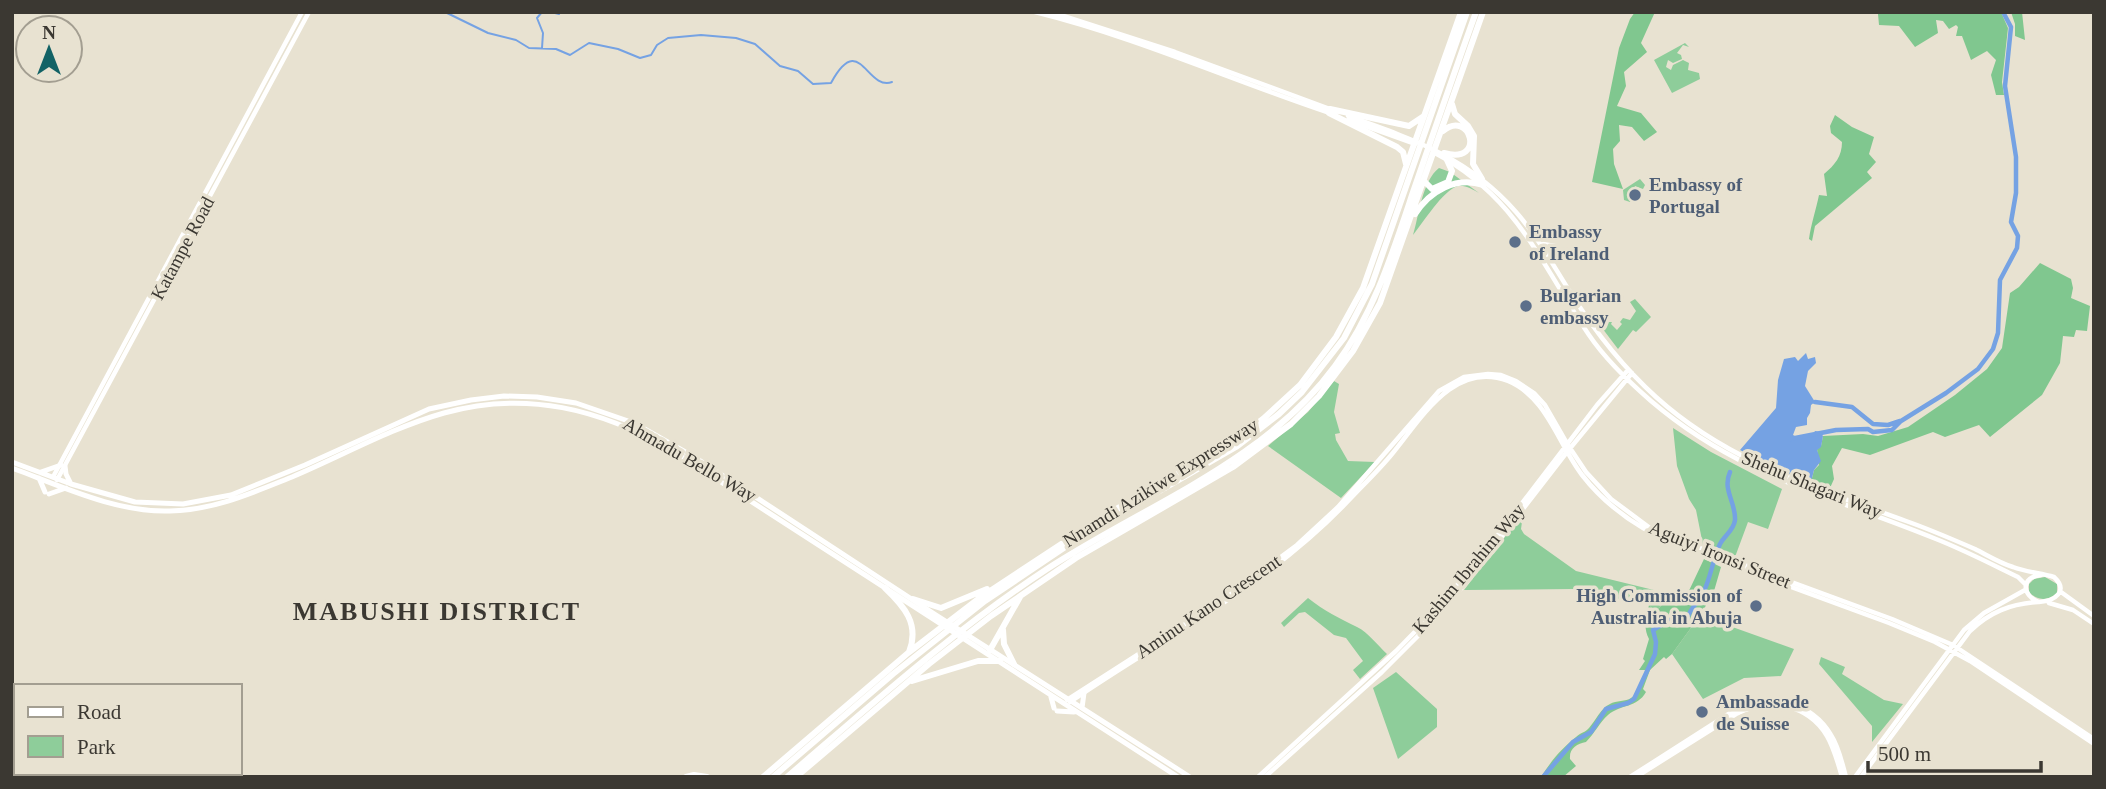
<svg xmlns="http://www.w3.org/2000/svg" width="2106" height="789" font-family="'Times New Roman',serif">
<rect width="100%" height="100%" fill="#e8e2d1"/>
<path fill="#8ecd9a" d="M1685,43L1689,47L1683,45L1677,53L1681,55L1682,59L1673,63L1668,60L1666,67L1671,70L1673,65L1683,60L1689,63L1688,70L1699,73L1700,79L1672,93L1654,60Z
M1439,168L1450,172L1479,193C1473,190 1466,185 1458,186C1443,190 1423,223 1413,235C1419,216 1422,181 1439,168Z
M1640,179L1645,185L1643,189L1635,186L1630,202L1624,200L1623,190Z
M1635,299L1651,317L1636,332L1633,330L1618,349L1596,320L1607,314L1604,318L1608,322H1612L1611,324L1617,330L1622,324L1620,322L1623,318L1630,320L1636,311L1630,302Z
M1334,381L1339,384L1334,412L1340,433L1335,434L1336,440L1348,461L1375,462L1341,498L1268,446L1308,412Z
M1673,428L1711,452L1782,489L1768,529L1748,522L1735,557L1703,545L1696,510L1689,499L1677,466Z
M1518,520L1522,522L1521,529L1524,534L1576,571L1666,593L1661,606L1655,612L1649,605L1573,589L1464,590Z
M2045,577L2057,584V593C2048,601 2037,601 2029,592V584L2034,579Z
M1308,598C1324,611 1339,618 1357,627C1368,632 1378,646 1387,654L1360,679L1353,670L1363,661L1346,638L1334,635L1305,612L1299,613L1284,627L1281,623Z
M1696,621L1724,624L1794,649L1781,676L1744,678L1703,699L1672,654Z
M1821,657L1845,667L1842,674L1884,700L1903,704L1872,742V726L1819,664Z
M1396,672L1437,709V727L1398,759L1373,688Z"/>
<path fill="#80c78f" d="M1635,12H1655L1641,43L1647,52L1624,72L1626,86L1617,106L1641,113L1657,132L1644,141L1632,127L1619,125L1620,141L1613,149L1614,164L1623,189L1592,182L1619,48L1630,19Z
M1874,12H2001L2008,28L2002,82L2004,95H1996L1991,75L1996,60L1987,51L1971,60L1962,36H1956L1958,27L1956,25L1949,29L1943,21L1936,20L1938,33L1915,47L1899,26L1879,25L1878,14Z
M2011,12H2022L2025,40L2015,36V24Z
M1835,115L1852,127L1874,137L1869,154L1876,162L1867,172L1872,178L1815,226L1812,241L1809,239C1811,224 1816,210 1819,195L1827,196L1824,174C1835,165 1842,156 1842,142L1831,133L1830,126Z
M2040,263L2071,279L2073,288L2071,298L2090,306L2087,331L2076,330L2074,337L2063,336L2060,363L2042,395L1990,437L1979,425L1945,437L1933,432L1870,455L1842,448L1832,466L1834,479L1830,488L1811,482L1814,470L1819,465L1817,449L1821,446L1823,436L1863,434L1878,436L1908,427L1955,395L1987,369L2002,348L2010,293L2019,287Z
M1704,559L1721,567L1712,598H1709L1703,612L1724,624L1696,621L1672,654L1666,659L1664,657L1650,670L1643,689L1646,692C1637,708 1621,704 1608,715C1600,722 1594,734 1586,742C1577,744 1569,748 1570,759L1576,766L1563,777H1541C1551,761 1561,749 1576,737C1581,732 1585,733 1589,728C1596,720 1601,708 1610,704C1616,700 1626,702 1631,698C1640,693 1645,679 1645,670H1639L1645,661L1643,659L1649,639C1643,628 1646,617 1649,605L1655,612L1661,606L1666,593L1686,597Z"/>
<path fill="#75a2e3" d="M1806,353L1808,359L1815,357L1816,363L1808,371L1805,386L1815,402L1811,405L1810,413L1807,418V425L1796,427L1793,435L1799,438L1801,435H1813L1815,431L1820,432L1823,436L1821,447L1817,450L1821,461L1814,470L1811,482L1777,469L1740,450L1776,408L1778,380L1784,359L1795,357L1798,361Z"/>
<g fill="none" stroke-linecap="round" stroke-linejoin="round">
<path stroke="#75a2e3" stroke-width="2" d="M394,12H406
M445,12L488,33L516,40L529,48L556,49L570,55L589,43L618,49L640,58L651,55L657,45L668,38L701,35L736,38L755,44L780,66L798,71L813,84L831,83C860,30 866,91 892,82
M551,12L559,14L560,12
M542,48L543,33L537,18L542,12"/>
<path stroke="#75a2e3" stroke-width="4.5" d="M1815,402L1852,407L1873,424L1888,425L1900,421
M1790,439L1836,430L1868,429L1873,432L1892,430L1901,421L1946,393L1978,369L1993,349L1998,333L2000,280L2017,248L2018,236L2011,222L2016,193V157L2005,86L2011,27L2003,12
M1543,777L1573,742L1591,732L1606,709L1628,703L1634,699L1655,654L1656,642L1653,630L1670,620L1687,619C1690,608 1699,602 1704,591C1711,576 1713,559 1720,544C1725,535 1734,530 1735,520C1736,502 1722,490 1730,472"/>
<path stroke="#fff" stroke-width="4.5" d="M1035,12C1136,37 1231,80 1330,113
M1051,12L1175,52L1330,109
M1348,116C1413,139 1469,158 1516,212C1538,237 1554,267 1572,295C1596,333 1623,367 1656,397C1729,463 1816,488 1906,521C1929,529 1952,539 1975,549C1987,555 2000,563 2013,567C2026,572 2040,573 2054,577C2069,591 2055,601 2039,602C2021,595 2021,577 2041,575
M1348,120L1415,144
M1433,152C1517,196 1539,261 1589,335C1606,360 1628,381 1651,401C1740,477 1831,496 1936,539C1964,550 1991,564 2018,577L2025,584
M1543,244L1555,246
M1553,261L1555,251
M53,477L302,12
M57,480L309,12
M2061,592L2094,616
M2049,603L2073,610L2094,624
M1067,700L1223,600L1297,545L1338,507L1439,391L1464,377L1488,374L1501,375L1516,381L1534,393L1545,405L1568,445L1586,472L1611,499L1650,528L1720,556L1892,619L1953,645L2094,739
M1070,702C1165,637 1269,585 1349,500C1363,485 1379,470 1392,454C1421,419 1454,360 1508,381C1547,397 1558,444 1582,475C1607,507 1642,531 1680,546L1889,623L1935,642L1970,661L2094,744
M1258,777L1396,651L1442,604L1494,540L1597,405L1628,370
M1265,777L1382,672L1434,620L1465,584L1567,452L1632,373
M1630,777L1738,708C1771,692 1812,703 1831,735C1839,747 1842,763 1846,777
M1636,777L1736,714C1768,698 1807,703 1827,736C1834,748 1838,763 1842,777
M1855,777L1964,630L1984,613L2025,590
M1861,777L1970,631C1990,612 2010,604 2038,602"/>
<path stroke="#fff" stroke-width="5" d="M12,462L71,484L135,502L183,504L231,495L305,465L429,409L471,400L504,396L537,397L576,403L634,423L696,458L936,615L1190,777
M65,466L66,474L71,484
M12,468C61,486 117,513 170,511C214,510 252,493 292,477C342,456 391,428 444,413C526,390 601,409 673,451L1178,777
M41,472L61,465
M39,478L45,492
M49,494L66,488
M1051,697L1054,708
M1082,708L1084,693
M1057,711L1074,712"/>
<path stroke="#fff" stroke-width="6" d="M1452,104L1455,114L1468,126L1474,136L1473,164L1482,179
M1330,109L1409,126L1424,116
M1329,113L1397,147L1403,152L1406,164
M1443,131C1470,108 1487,165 1444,153
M1424,181L1432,189L1448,182L1452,171L1447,160
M1415,214C1430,191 1456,176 1483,185
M885,588C904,606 920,624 909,652
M913,599L941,608L987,589
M1003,630L1004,644L1014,664
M990,650L1020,597
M912,681L978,661H1000
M686,777L694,775L707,777
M763,777L908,653L981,597L1104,516L1230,444L1263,419L1300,385L1336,337L1363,288L1461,12
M773,777L893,674L985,601L1083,535L1236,447L1279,414L1302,392L1344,338L1372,284L1467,12
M787,777C871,705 954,630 1047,569C1145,505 1264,463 1335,366C1373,315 1392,255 1412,195C1433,134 1454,73 1476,12
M796,777L929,664L991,616L1076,558L1233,467L1291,424L1319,396L1353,351L1380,303L1483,12"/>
</g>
<g fill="#5c6f8a" stroke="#e8e2d1" stroke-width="2.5">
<circle cx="1635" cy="195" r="7"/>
<circle cx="1515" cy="242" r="7"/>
<circle cx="1526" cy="306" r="7"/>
<circle cx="1756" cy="606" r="7"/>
<circle cx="1702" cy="712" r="7"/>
</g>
<g text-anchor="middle" stroke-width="7" stroke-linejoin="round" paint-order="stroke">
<g font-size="19" font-weight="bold" fill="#4e5e75" stroke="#e8e2d1" text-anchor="start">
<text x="1649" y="191">Embassy of<tspan x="1649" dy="22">Portugal</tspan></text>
<text x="1529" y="238">Embassy<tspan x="1529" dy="22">of Ireland</tspan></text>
<text x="1540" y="302">Bulgarian<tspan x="1540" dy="22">embassy</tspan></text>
<text x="1742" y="602" text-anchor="end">High Commission of<tspan x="1742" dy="22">Australia in Abuja</tspan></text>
<text x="1716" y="708">Ambassade<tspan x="1716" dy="22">de Suisse</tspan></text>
</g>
<g font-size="19" fill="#3b3832" stroke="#e8e2d1">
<text transform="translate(182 248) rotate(-62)" y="7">Katampe Road</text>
<text transform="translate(690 459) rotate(30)" y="7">Ahmadu Bello Way</text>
<text transform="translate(1160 482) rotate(-32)" y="7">Nnamdi Azikiwe Expressway</text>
<text transform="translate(1812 484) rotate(22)" y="7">Shehu Shagari Way</text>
<text transform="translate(1720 554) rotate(22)" y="7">Aguiyi Ironsi Street</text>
<text transform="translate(1468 568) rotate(-50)" y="7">Kashim Ibrahim Way</text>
<text transform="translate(1208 606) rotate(-34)" y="7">Aminu Kano Crescent</text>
</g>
<g font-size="26" font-weight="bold" letter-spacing="2" fill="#3b3832" stroke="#e8e2d1">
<text x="437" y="620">MABUSHI DISTRICT</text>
</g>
</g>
<rect width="2106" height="789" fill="none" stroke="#3b3832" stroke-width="28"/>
<rect x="14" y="684" width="228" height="91" fill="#e8e2d1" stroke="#a39e91" stroke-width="2"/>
<rect x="28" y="707" width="35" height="10" fill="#ffffff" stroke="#a39e91" stroke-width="2"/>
<text x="77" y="719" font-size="21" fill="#3b3832">Road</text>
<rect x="28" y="736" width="35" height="21" fill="#8ecd9a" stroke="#a39e91" stroke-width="2"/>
<text x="77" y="754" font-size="21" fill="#3b3832">Park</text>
<g transform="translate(49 49)"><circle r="33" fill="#e8e2d1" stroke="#a39e91" stroke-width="2"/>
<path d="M0-5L12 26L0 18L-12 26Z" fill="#126265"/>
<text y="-10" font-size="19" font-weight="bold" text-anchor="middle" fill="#3b3832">N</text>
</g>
<path d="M1868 761v10h173v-10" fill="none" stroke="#3b3832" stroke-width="3.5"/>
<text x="1878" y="761" font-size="21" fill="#3b3832" stroke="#e8e2d1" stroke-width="5" paint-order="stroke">500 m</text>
</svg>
